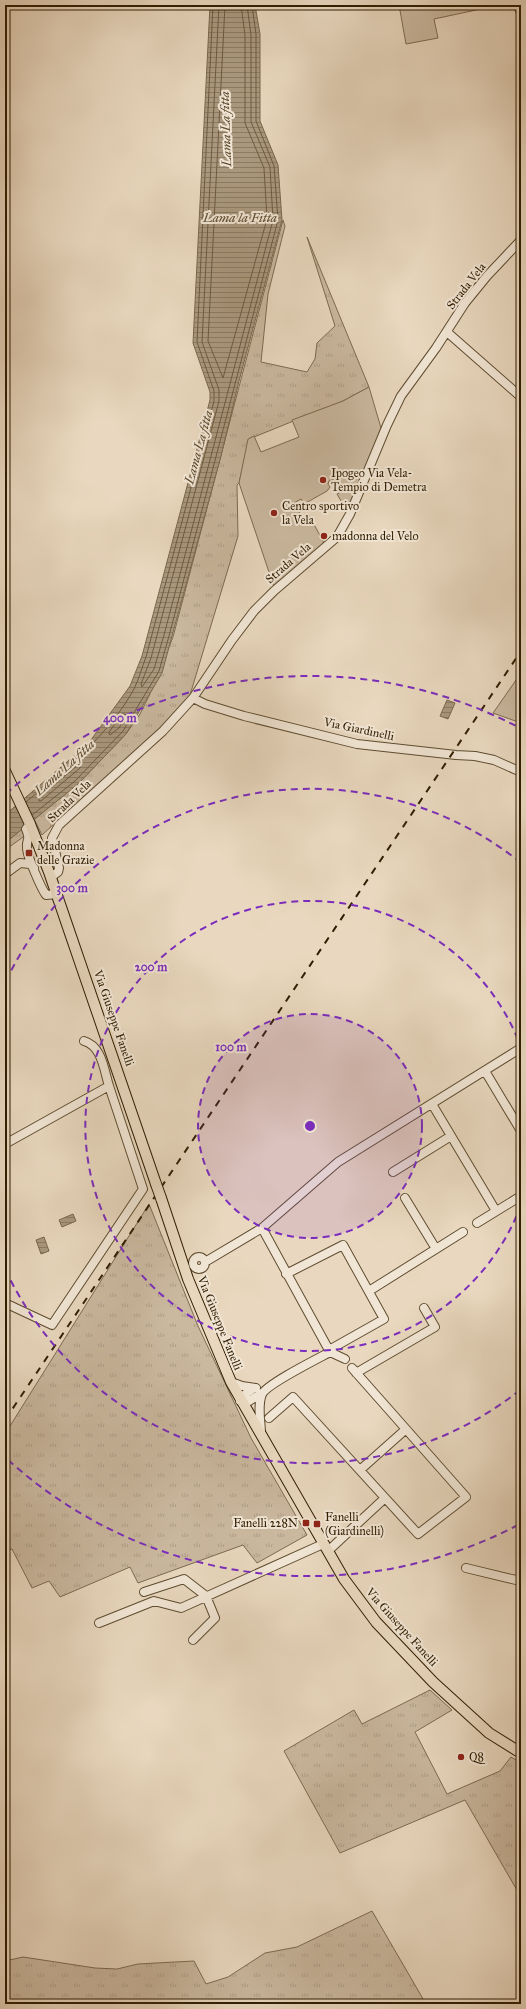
<svg xmlns="http://www.w3.org/2000/svg" width="526" height="2009" font-family="'IM FELL Great Primer',serif">
<defs>
<pattern id="grass-tufts" width="24" height="20" patternUnits="userSpaceOnUse"><rect width="24" height="20" fill="#cab89f"/><path d="M3 7l-1-3M5 7V3M7 7l1-3M15 17l-1-3M17 17v-4M19 17l1-3" fill="none" stroke="#ae9e87"/></pattern>
<pattern id="water-rules" width="6" height="5" patternUnits="userSpaceOnUse"><rect width="6" height="5" fill="#aa987e"/><path d="M0 2.5h6" fill="none" stroke="#8b7b65"/></pattern>
</defs>
<rect width="100%" height="100%" fill="#e9d8bf"/>
<filter id="stains"><feTurbulence type="fractalNoise" baseFrequency=".005" numOctaves="4"/><feColorMatrix values="0 0 0 0 .2 0 0 0 0 .09 0 0 0 0 .02 0 0 0 .5 -.17"/></filter>
<radialGradient id="worn" r=".72"><stop offset=".6" stop-color="#630" stop-opacity="0"/><stop offset="1" stop-color="#630" stop-opacity=".3"/></radialGradient>
<path fill="url(#grass-tufts)" stroke="#7d6a50" d="M283,220L285,226L268,294L261,362L307,372L315,359L317,343L335,326L307,237L369,387L343,401L249,439L239,483L237,485L238,536L190,695L158,730L42,835L34,819L78,784L126,734L140,714L149,696L173,637Z
M23,827L26,835L5,850V843Z
M149,1204L198,1326L251,1438L307,1535L257,1563L243,1545L138,1583L130,1567L60,1597L49,1581L32,1588L12,1549L5,1551V1434Z
M430,1690L452,1710L415,1732L447,1794L500,1771L511,1757L521,1763V1888L518,1892L465,1800L340,1853L284,1751L354,1710L362,1724Z
M372,1911L426,2004H6L5,2002V1961L23,1957L95,1968L117,1969L138,1964L194,1961L206,1984L228,1977L265,1953L297,1947Z"/>
<path fill="#cab89f" stroke="#7d6a50" d="M399,5H495V6L434,19L438,38L406,44Z
M369,387L381,428L350,511L344,506L337,494L344,490L336,479L329,481L328,484L330,487L327,491L304,504L301,499L294,503L303,519L309,515L324,543L274,587L239,483L248,439L254,436L261,452L299,437L292,420L343,401Z
M521,673V723L493,713Z"/>
<path fill="url(#water-rules)" stroke="#79674c" d="M210,5H255L260,34V121L278,165L282,220L239,381L221,456L162,673L126,734L78,784L5,843V815L88,744L130,686L142,656L210,400V392L193,343Z
M447,700L455,703L448,719L440,716Z
M73,1214L76,1221L62,1227L59,1220Z
M44,1237L49,1251L41,1254L36,1240Z"/>
<g fill="none" stroke-linecap="round" stroke-linejoin="round">
<path stroke="#6d5a40" stroke-width="1" d="M219,5L202,342L219,390V401L151,658L141,684L142,687L154,669L164,635L273,220L270,167L251,122V35L247,5
M225,5L208,341L223,378L267,219L264,168L245,123V35L241,5
M122,714H125L126,716L119,728L110,735L109,733Z
M77,766H80V768L41,801H39V798Z
M26,802C67,768 108,736 134,689C139,679 142,667 146,657L214,401V391L197,342L213,5
M32,815L75,781L123,731L159,671L169,636L278,220L274,166L256,121V34L252,5"/>
<defs>
<path id="minor" d="M517,5L521,12
M447,332L521,397
M193,698L205,704L244,716L357,744L456,755L475,756L494,760L521,772
M30,824L26,829C31,841 26,839 27,848C27,856 41,888 46,895L57,894
M5,874L20,863L30,864L34,868
M51,877L58,872L59,868L52,838L59,825L163,731L193,698L232,640L254,611L274,591L337,537L350,514L387,425L401,396L436,348L465,303L487,276L521,240
M485,1071L521,1131
M432,1104L496,1211
M5,1144L109,1086C104,1070 102,1046 84,1041
M393,1172L451,1136
M405,1198L436,1249
M477,1223L521,1196
M193 1263a6 6 0 1 1 12 0a6 6 0 1 1-12 0Z
M205,1262L262,1228
M286,1274L343,1245L384,1319L329,1350
M369,1291L463,1232
M5,1303L52,1325L143,1189L109,1086
M345,1359L330,1352L262,1228L338,1162L521,1048
M356,1373L435,1327L424,1308
M231,1382L242,1386L256,1388
M254,1388L244,1395L240,1401H249L262,1393
M269,1418L293,1397L418,1534L466,1497L352,1368
M261,1434C261,1422 257,1406 262,1394C267,1384 317,1359 330,1352
M360,1470L405,1430
M328,1551L385,1498
M466,1568L516,1580L521,1577
M144,1592L184,1579L206,1596L215,1618L193,1640
M99,1623L154,1601L181,1608L323,1544"/>
<path id="major" d="M5,771L30,824L49,872L156,1184
M161,1198L188,1279L231,1382L344,1579L376,1622L433,1682L489,1733L521,1753"/>
</defs>
<use href="#minor" stroke="#5e4c30" stroke-width="10"/>
<use href="#major" stroke="#301d01" stroke-width="12"/>
<use href="#minor" stroke="#f1e6d5" stroke-width="8"/>
<use href="#major" stroke="#e9d8bf" stroke-width="10"/>
<path stroke="#301d01" stroke-width="2" stroke-dasharray="7 7" stroke-linecap="butt" d="M5,1420L521,651"/>
<defs>
<path id="major-bridge" d="M156,1184L161,1198"/>
</defs>
<use href="#major-bridge" stroke="#301d01" stroke-width="12" stroke-linecap="butt"/>
<use href="#major-bridge" stroke="#e9d8bf" stroke-width="10"/>
</g>
<circle cx="310" cy="1126" r="112" fill="#7b2cbf" fill-opacity=".12"/>
<g fill="none" stroke="#7b2cbf" stroke-width="2" stroke-dasharray="7 5">
<circle cx="310" cy="1126" r="112"/>
<path d="M521 1205A225 225 0 1 1 521 1047"/>
<path d="M520 1390A337 337 0 0 1 6 1271M6 981A337 337 0 0 1 520 862"/>
<path d="M518 1525A450 450 0 0 1 6 1458M6 794A450 450 0 0 1 518 727"/>
</g>
<g fill="#8f2418" stroke="#f1e6d5" stroke-width="1.5">
<circle cx="323" cy="480" r="4"/>
<circle cx="274" cy="513" r="4"/>
<circle cx="324" cy="536" r="4"/>
<rect x="25" y="849" width="8" height="8" rx="2"/>
<rect x="302" y="1519" width="8" height="8" rx="2"/>
<rect x="313" y="1520" width="8" height="8" rx="2"/>
<circle cx="461" cy="1757" r="4"/>
</g>
<g text-anchor="middle" stroke-width="4" stroke-linejoin="round" paint-order="stroke">
<g font-size="12" fill="#301d01" stroke="#f1e6d5">
<text transform="translate(466 286) rotate(-52)" y="4">Strada Vela</text>
<text transform="translate(288 563) rotate(-41)" y="4">Strada Vela</text>
<text transform="translate(359 729) rotate(12)" y="4">Via Giardinelli</text>
<text transform="translate(69 801) rotate(-44)" y="4">Strada Vela</text>
<text transform="translate(114 1018) rotate(71)" y="4">Via Giuseppe Fanelli</text>
<text transform="translate(220 1323) rotate(68)" y="4">Via Giuseppe Fanelli</text>
<text transform="translate(402 1627) rotate(48)" y="4">Via Giuseppe Fanelli</text>
</g>
<g font-size="12" fill="#301d01" stroke="#f1e6d5" text-anchor="start">
<text x="331" y="477">Ipogeo Via Vela-<tspan x="331" dy="14">Tempio di Demetra</tspan></text>
<text x="282" y="510">Centro sportivo<tspan x="282" dy="14">la Vela</tspan></text>
<text x="332" y="540">madonna del Velo</text>
<text x="37" y="850">Madonna<tspan x="37" dy="14">delle Grazie</tspan></text>
<text x="325" y="1521">Fanelli<tspan x="325" dy="14">(Giardinelli)</tspan></text>
<text x="298" y="1527" text-anchor="end">Fanelli 228N</text>
<text x="469" y="1761">Q8</text>
</g>
<g font-size="13" font-style="italic" fill="#5b482d" stroke="#f1e6d5">
<text transform="translate(225 129) rotate(-92)" y="5">Lama La fitta</text>
<text x="240" y="222">Lama la Fitta</text>
<text transform="translate(198 447) rotate(-75)" y="5">Lama La fitta</text>
<text transform="translate(64 767) rotate(-42)" y="5">Lama La fitta</text>
</g>
</g>
<circle cx="310" cy="1126" r="6" fill="#7b2cbf" stroke="#f1e6d5" stroke-width="2"/>
<g font-size="12" text-anchor="middle" font-weight="bold" fill="#7b2cbf" stroke="#f1e6d5" stroke-width="4" stroke-linejoin="round" paint-order="stroke">
<text x="120" y="722">400 m</text>
<text x="72" y="892">300 m</text>
<text x="151" y="971">200 m</text>
<text x="231" y="1051">100 m</text>
</g>
<rect width="526" height="2009" fill="none" stroke="#e9d8bf" stroke-width="20"/>
<rect x="6" y="6" width="514" height="1997" fill="none" stroke="#301d01" stroke-width="2"/>
<rect x="10" y="10" width="506" height="1989" fill="none" stroke="#301d01"/>
<rect width="100%" height="100%" filter="url(#stains)"/>
<rect width="100%" height="100%" fill="url(#worn)"/>
</svg>
